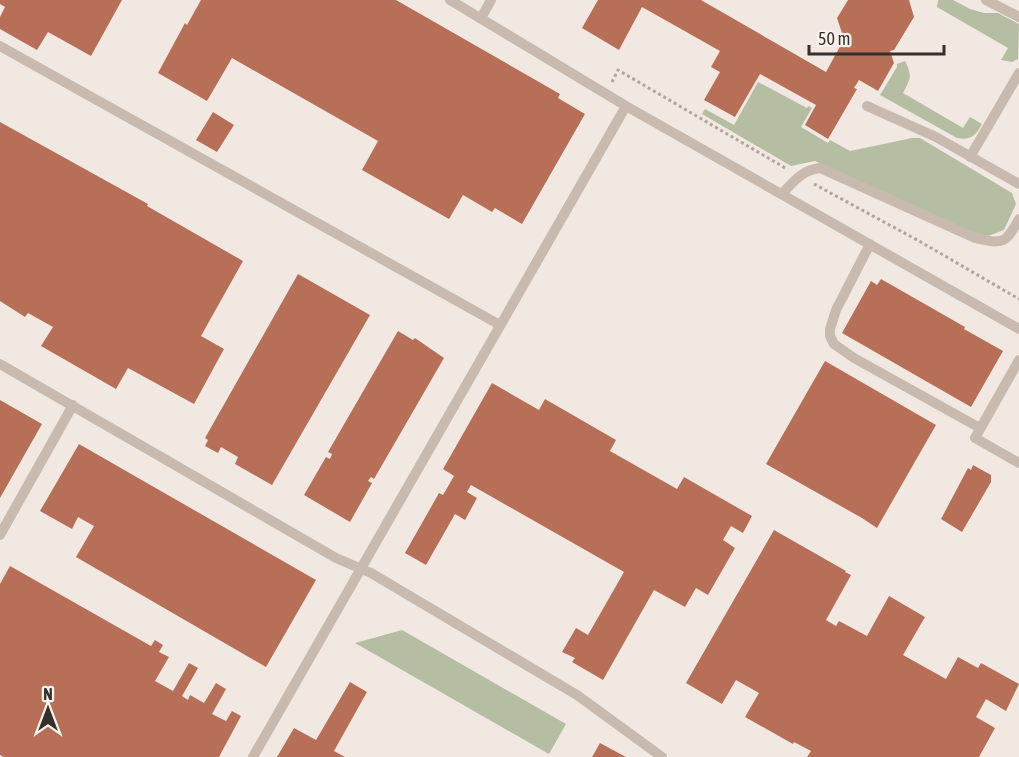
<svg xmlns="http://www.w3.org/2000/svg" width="1019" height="757" font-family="'Asap Condensed',sans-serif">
<rect width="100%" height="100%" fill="#f1e9e1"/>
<path fill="#b5bea3" d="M938,0H953L970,9L984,13H998L1019,24L1018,59L1012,62L1001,60L1008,48L937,7Z
M905,61C913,77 910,79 903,93L963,128L970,117L982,124C976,135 971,141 957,138L880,95L897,67V64Z
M758,82L807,108L808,106L812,108L801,127L828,143L830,140L850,151L912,138H920L1012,193L1016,204L1004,230L988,236L974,233L815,161L791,166L702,114L705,109L734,125Z
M402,630L566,724L549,754L355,643Z"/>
<path fill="#b86f58" d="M0,0H122L91,56L48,32L37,50L0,29V17L5,7L0,4Z
M201,0H396L560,94L558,98L585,114L522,224L495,208L492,212L463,195L449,219L362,170L378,141L232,58L207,101L158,73L185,23L187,25Z
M598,0H701L826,72L844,39L837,18L848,0H909L914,17L894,50L890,51L894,63L878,91L859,80L854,88L857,89L828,139L805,125L816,105L760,74L735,117L704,100L720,72L711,67L720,51L642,7L619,50L582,28Z
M213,112L234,125L217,152L196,140Z
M0,122L148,204L147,206L243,261L201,336L224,349L194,404L128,368L116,389L41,346L53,327L28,313L25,317L0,301Z
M298,274L370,315L272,485L235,464L238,457L221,447L218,453L205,446L208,440L205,438Z
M881,279L965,327L964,329L1003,351L971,407L842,333L871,281L877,285Z
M398,331L413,340L415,338L444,358L374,479L371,477L368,481L372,483L350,522L304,495L326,457L330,459L332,454L328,452Z
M825,361L936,425L877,528L862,518L766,464Z
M492,383L539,410L545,399L616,440L610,451L677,489L684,477L752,516L743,533L731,526L723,540L735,548L708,595L696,588L685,607L654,590L603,680L572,662L575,658L562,652L576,628L588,635L624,572L471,485L467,492L477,498L465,520L455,514L426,565L405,553L439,493L443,495L454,476L443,469Z
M0,400L42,424L0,498Z
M79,444L316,580L266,667L76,557L94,526L78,517L72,529L40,511Z
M973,465L991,475V482L962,532L941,519L968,468L971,470Z
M774,530L846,571L845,572L851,575L826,620L836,626L839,621L867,636L889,596L925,617L903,655L946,679L958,657L978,668L981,663L1019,684L1006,711L986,699L976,717L995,728L979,757H807L811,751L794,742L793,744L745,717L759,693L736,680L722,704L686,683Z
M10,566L151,646L155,640L163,645L159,652L169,657L155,681L173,691L189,663L198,668L182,696L188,700L190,695L204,703L216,683L226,689L212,714L226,721L232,711L241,716L219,757H4L0,755V584Z
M350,682L367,692L334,751L345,757H277L294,728L316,740Z
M600,743L626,757H592Z"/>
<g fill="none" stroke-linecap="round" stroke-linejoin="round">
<path stroke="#b4a499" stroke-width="3" stroke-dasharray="3 3" stroke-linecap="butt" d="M612,82L618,70L787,169
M814,184L919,241L1019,299"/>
<path stroke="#c8baae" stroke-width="10" d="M450,0L626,106
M986,0L1019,17
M481,18L491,0
M0,46L500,325
M867,106L936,137L1019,184
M970,157L1019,73
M782,194C794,181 802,170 820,168L975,238C1002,244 1005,245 1019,219
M870,244L836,310L830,329V336L834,344L854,358L980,428
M1019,360L975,438L1019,463
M0,364L336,558L371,573L577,695L662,757
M0,535L73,405
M253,757L626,106L1019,329"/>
</g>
<g transform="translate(48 709)" stroke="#f9f3ee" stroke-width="4.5" paint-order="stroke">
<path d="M0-4.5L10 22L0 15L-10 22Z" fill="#372f2c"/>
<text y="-9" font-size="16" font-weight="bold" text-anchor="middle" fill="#372f2c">N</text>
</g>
<path d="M809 45v9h135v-9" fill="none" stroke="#372f2c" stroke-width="3"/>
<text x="818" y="45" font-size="18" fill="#372f2c" stroke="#f9f3ee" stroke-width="4.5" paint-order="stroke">50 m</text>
</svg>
